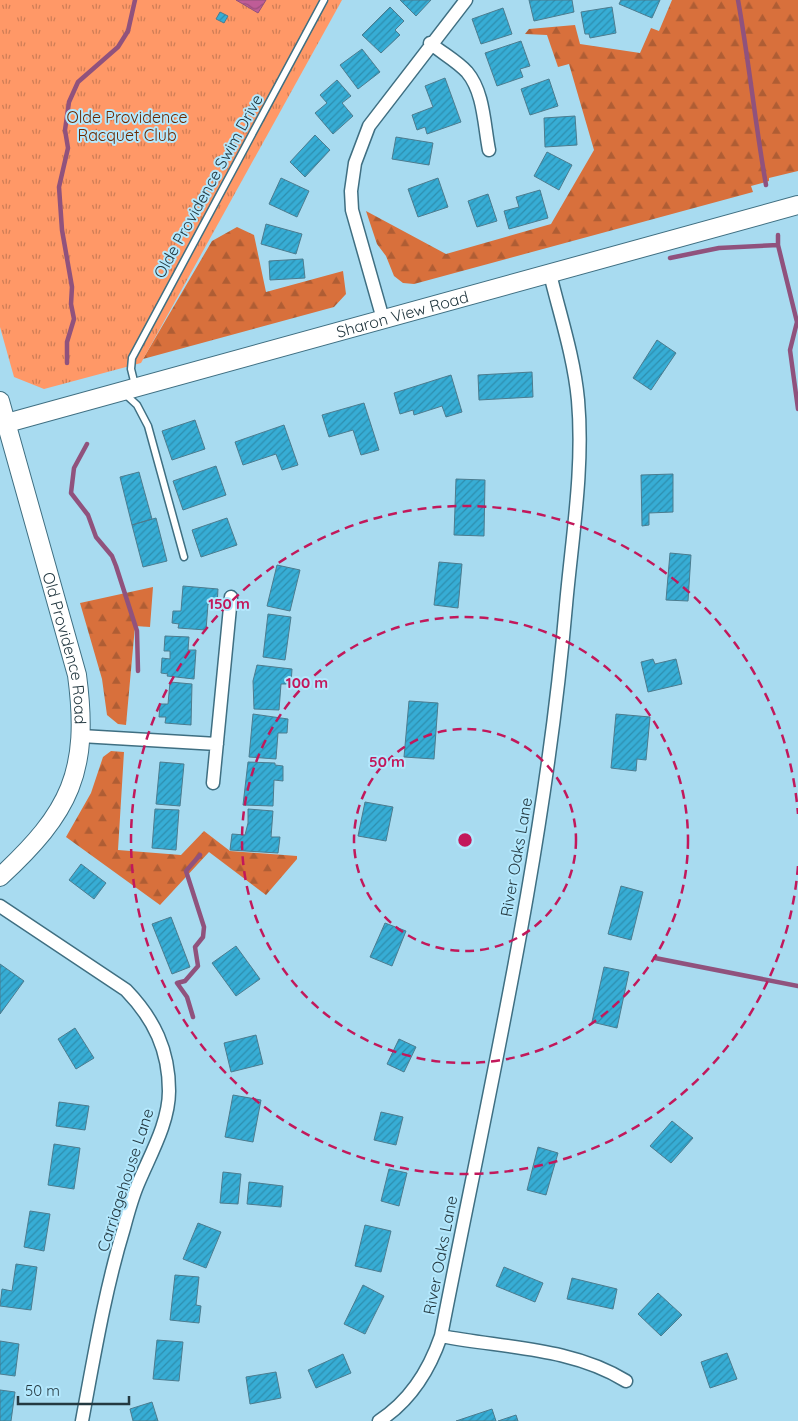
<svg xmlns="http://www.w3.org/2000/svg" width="798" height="1421" font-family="Quicksand,sans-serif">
<defs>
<pattern id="forest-firs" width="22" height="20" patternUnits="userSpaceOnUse" patternTransform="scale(1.25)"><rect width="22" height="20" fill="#d8703c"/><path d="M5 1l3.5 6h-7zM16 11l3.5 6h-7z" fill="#af5d34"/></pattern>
<pattern id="park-tufts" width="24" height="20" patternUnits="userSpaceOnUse" patternTransform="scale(1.25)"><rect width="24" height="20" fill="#ff9867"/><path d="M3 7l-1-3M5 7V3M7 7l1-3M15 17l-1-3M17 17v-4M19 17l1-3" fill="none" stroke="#ce7d56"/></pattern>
<pattern id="water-waves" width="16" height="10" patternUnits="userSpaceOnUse" patternTransform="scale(1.25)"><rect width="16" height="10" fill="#bf5c97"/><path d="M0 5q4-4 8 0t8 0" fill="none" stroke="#9b4d7d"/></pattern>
<pattern id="building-hatch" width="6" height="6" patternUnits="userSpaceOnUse" patternTransform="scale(1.25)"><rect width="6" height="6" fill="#37add5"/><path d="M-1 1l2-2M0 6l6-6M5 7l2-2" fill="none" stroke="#2e8eae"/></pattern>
</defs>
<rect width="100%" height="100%" fill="#a8dbf0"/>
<path fill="url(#forest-firs)" d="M672,0H798V171L769,178V181L751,186L753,192L414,284L403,283L394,276L386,256L377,244L366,211L446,254L551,224L594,150L569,64L558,67L547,35L525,34L529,29L575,25L580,44L640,53L651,28L659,31Z
M237,227L254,235L266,292L343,271L346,294L334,307L143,359L212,241Z
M153,587L150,627L135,626L126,725L118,724L107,715L102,679L80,603Z
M111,751L124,752L118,850L181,855L204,831L230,851L297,856V859L266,895L209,852L160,905L66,837L91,793L103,757Z"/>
<path fill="url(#park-tufts)" d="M0,0H342L141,363L44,389L14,377L0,327Z"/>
<path fill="url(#water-waves)" stroke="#90527d" d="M236,0H266L258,13Z"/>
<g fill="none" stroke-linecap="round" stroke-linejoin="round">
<path stroke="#90527d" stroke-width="4.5" d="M738,0C749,61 755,123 766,185
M778,235V245L797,322L790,350L798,409
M670,258L719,248L778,245
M67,363V342L74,319L71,304L72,287L62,230L59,187L68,148L65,130L69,102L78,82L118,47L128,31L135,0
M87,444L74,468L71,493L88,515L96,537L112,556L116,566L137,631L138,671
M655,958L798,986
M193,1017L187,997L177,983L185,981L198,966L195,947L203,937L204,927L186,871L200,855"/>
</g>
<path fill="url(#building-hatch)" stroke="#4c7c8f" d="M400,0H431L416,16Z
M529,0H572L574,12L534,21Z
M621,0H660L652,18L619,4Z
M390,7L404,21L395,30L400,35L381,53L362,35Z
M612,7L616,33L590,38L589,34H585L581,12Z
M503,8L512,34L481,44L472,19Z
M220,12L228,16L224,23L216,19Z
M521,41L530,66L520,69L523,77L497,86L485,53Z
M362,49L380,72L358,89L340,65Z
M445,78L461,122L427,134L425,127L417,130L412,115L433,107L425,86Z
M549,79L558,106L530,115L521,89Z
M337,80L351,96L342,103L353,116L333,134L315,113L327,103L320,95Z
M575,116L577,145L545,147L544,118Z
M315,135L330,150L305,177L290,162Z
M396,137L433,143L429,165L392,159Z
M547,152L572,165L559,190L534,176Z
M281,178L309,191L297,217L269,204Z
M438,178L448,207L418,217L408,189Z
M540,190L548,218L509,229L504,211L519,207L516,197Z
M488,194L497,221L477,227L468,201Z
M266,224L302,234L296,254L261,244Z
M303,259L305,278L270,280L269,261Z
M657,340L676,353L651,390L633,378Z
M532,372L533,397L479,400L478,375Z
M451,375L462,412L446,417L442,406L414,415L413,410L400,414L394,393Z
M364,403L379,450L361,455L353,430L329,437L322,415Z
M195,420L205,449L172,460L162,431Z
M284,425L298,465L282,470L276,454L243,465L235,442Z
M216,466L226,495L183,510L173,481Z
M139,472L152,519L132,525L120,477Z
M673,474V512L649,513V525L642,526L641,475Z
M456,479L485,480L484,536L454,535Z
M156,518L167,561L143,567L132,525Z
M227,518L237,545L201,557L192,530Z
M670,553L691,555L688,601L666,600Z
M439,562L462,564L458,608L434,605Z
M277,565L300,570L290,611L267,606Z
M183,586L218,589L217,605L208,604L206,630L178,628L179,624L172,623L173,611H181Z
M268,614L291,617L285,660L263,657Z
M165,636L189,637L188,650H196L194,679L167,676L168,674L161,673L162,658L170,659V651H164Z
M653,659L655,664L676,659L682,684L648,692L641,662Z
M257,665L292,669L291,684H281L279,710L254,709L253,681Z
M170,682L192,684L191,725L165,723L166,717H159L160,704H168Z
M409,701L438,703L434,759L404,757Z
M253,714L288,719L287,733H278L276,759L249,757Z
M616,714L650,717L646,760L637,759L636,771L611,768Z
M160,762L184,764L180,806L156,804Z
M248,762L275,763V765L283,766V781L274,780L273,806L243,805Z
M365,802L393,807L386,841L358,836Z
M155,809L179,810L176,850L152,848Z
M248,809L273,811L271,837H280L278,853L230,850L232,834L245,835L248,823Z
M81,864L106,883L94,899L69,880Z
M621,886L643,892L631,940L608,934Z
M171,917L190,967L172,974L152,924Z
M385,923L406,931L392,966L370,957Z
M236,946L260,979L236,996L212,963Z
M0,964L24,981L0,1014Z
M604,967L629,972L617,1028L592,1022Z
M75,1028L94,1058L76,1069L58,1039Z
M256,1035L263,1064L231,1072L224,1043Z
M399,1039L416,1047L404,1072L387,1064Z
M233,1095L261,1100L253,1142L225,1137Z
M59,1102L89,1106L85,1130L56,1126Z
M381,1112L403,1117L396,1145L374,1140Z
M672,1121L693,1138L671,1163L650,1146Z
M54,1144L80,1148L74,1189L48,1185Z
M538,1147L558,1153L546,1195L527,1190Z
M389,1169L407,1173L399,1206L381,1201Z
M223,1172L241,1174L238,1204L220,1203Z
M249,1182L283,1186L281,1207L247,1204Z
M30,1211L50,1214L44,1251L24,1247Z
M198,1223L221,1232L206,1268L183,1259Z
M365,1225L391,1231L381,1272L355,1266Z
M16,1264L37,1267L31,1310L0,1306L2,1289L12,1291Z
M504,1267L543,1283L535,1302L496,1286Z
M175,1275L199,1277L196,1305L201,1306L199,1323L170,1320Z
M572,1278L617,1289L613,1309L567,1299Z
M363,1285L384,1296L365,1334L344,1324Z
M658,1293L682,1315L661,1336L638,1314Z
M157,1340L183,1342L179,1381L153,1379Z
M0,1341L19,1344L15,1376L0,1374Z
M727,1353L737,1379L710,1388L701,1362Z
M343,1354L351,1373L316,1388L308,1370Z
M276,1372L281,1398L250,1404L246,1377Z
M0,1390L15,1392L11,1421H0Z
M152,1402L158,1421H133L130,1409Z
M492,1409L496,1421H456Z
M516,1415L518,1421H498Z"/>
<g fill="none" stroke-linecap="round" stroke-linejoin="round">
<defs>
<path id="lane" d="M135,385L131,369L132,358L324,0
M124,393L137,405L148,426L184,557"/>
<path id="street" d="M430,43C442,53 457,61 467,72C484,92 484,125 489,150
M383,319L352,210L351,191L355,163L369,126L466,0
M81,736L217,744
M213,783L231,597
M0,906L126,990C154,1019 169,1050 169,1091C169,1123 150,1155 138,1184C132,1198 128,1213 124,1228C105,1290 94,1357 82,1421
M441,1336C503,1348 571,1347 626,1381
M379,1421C410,1401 429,1371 441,1336C488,1094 545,851 566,605C572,538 584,468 578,400C574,357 560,315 550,274"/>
<g id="secondary">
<path id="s1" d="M0,401L77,675C90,772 70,812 0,877"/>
<path id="s2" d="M7,423L798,205"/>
</g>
</defs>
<use href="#lane" stroke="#3f6f82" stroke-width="9"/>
<use href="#street" stroke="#3f6f82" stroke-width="15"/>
<use href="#secondary" stroke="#3f6f82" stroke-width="20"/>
<use href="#lane" stroke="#fff" stroke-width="6"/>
<use href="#street" stroke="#fff" stroke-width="12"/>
<use href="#secondary" stroke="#fff" stroke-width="18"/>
</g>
<g fill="none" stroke="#c2185b" stroke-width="2.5" stroke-dasharray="9 6">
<circle cx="465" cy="840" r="111"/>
<circle cx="465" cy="840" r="223"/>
<path d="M798 866A334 334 0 1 1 798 814"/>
</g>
<g text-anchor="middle" stroke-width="4" stroke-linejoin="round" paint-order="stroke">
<g font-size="16" fill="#6a2800" stroke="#b4e8fd">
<text x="127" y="123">Olde Providence<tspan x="127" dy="18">Racquet Club</tspan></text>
</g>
<g font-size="16" fill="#243941" stroke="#b4e8fd">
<text transform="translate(208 186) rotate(-61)" y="6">Olde Providence Swim Drive</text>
<text dy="6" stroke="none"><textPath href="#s2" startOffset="410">Sharon View Road</textPath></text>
<text dy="6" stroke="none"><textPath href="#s1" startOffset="256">Old Providence Road</textPath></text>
<text transform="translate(516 857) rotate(-80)" y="6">River Oaks Lane</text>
<text transform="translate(125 1180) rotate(-72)" y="6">Carriagehouse Lane</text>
<text transform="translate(440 1255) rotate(-79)" y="6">River Oaks Lane</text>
</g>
</g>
<circle cx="465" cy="840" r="8" fill="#c2185b" stroke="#b4e8fd" stroke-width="2.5"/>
<g font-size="15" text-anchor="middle" font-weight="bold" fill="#c2185b" stroke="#b4e8fd" stroke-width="4" stroke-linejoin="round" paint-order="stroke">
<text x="229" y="609">150 m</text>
<text x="307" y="688">100 m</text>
<text x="387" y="767">50 m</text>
</g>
<path d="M18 1396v8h111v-8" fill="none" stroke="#243941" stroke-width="2.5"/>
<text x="25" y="1396" font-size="15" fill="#243941" stroke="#b4e8fd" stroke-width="4" paint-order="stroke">50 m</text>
</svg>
